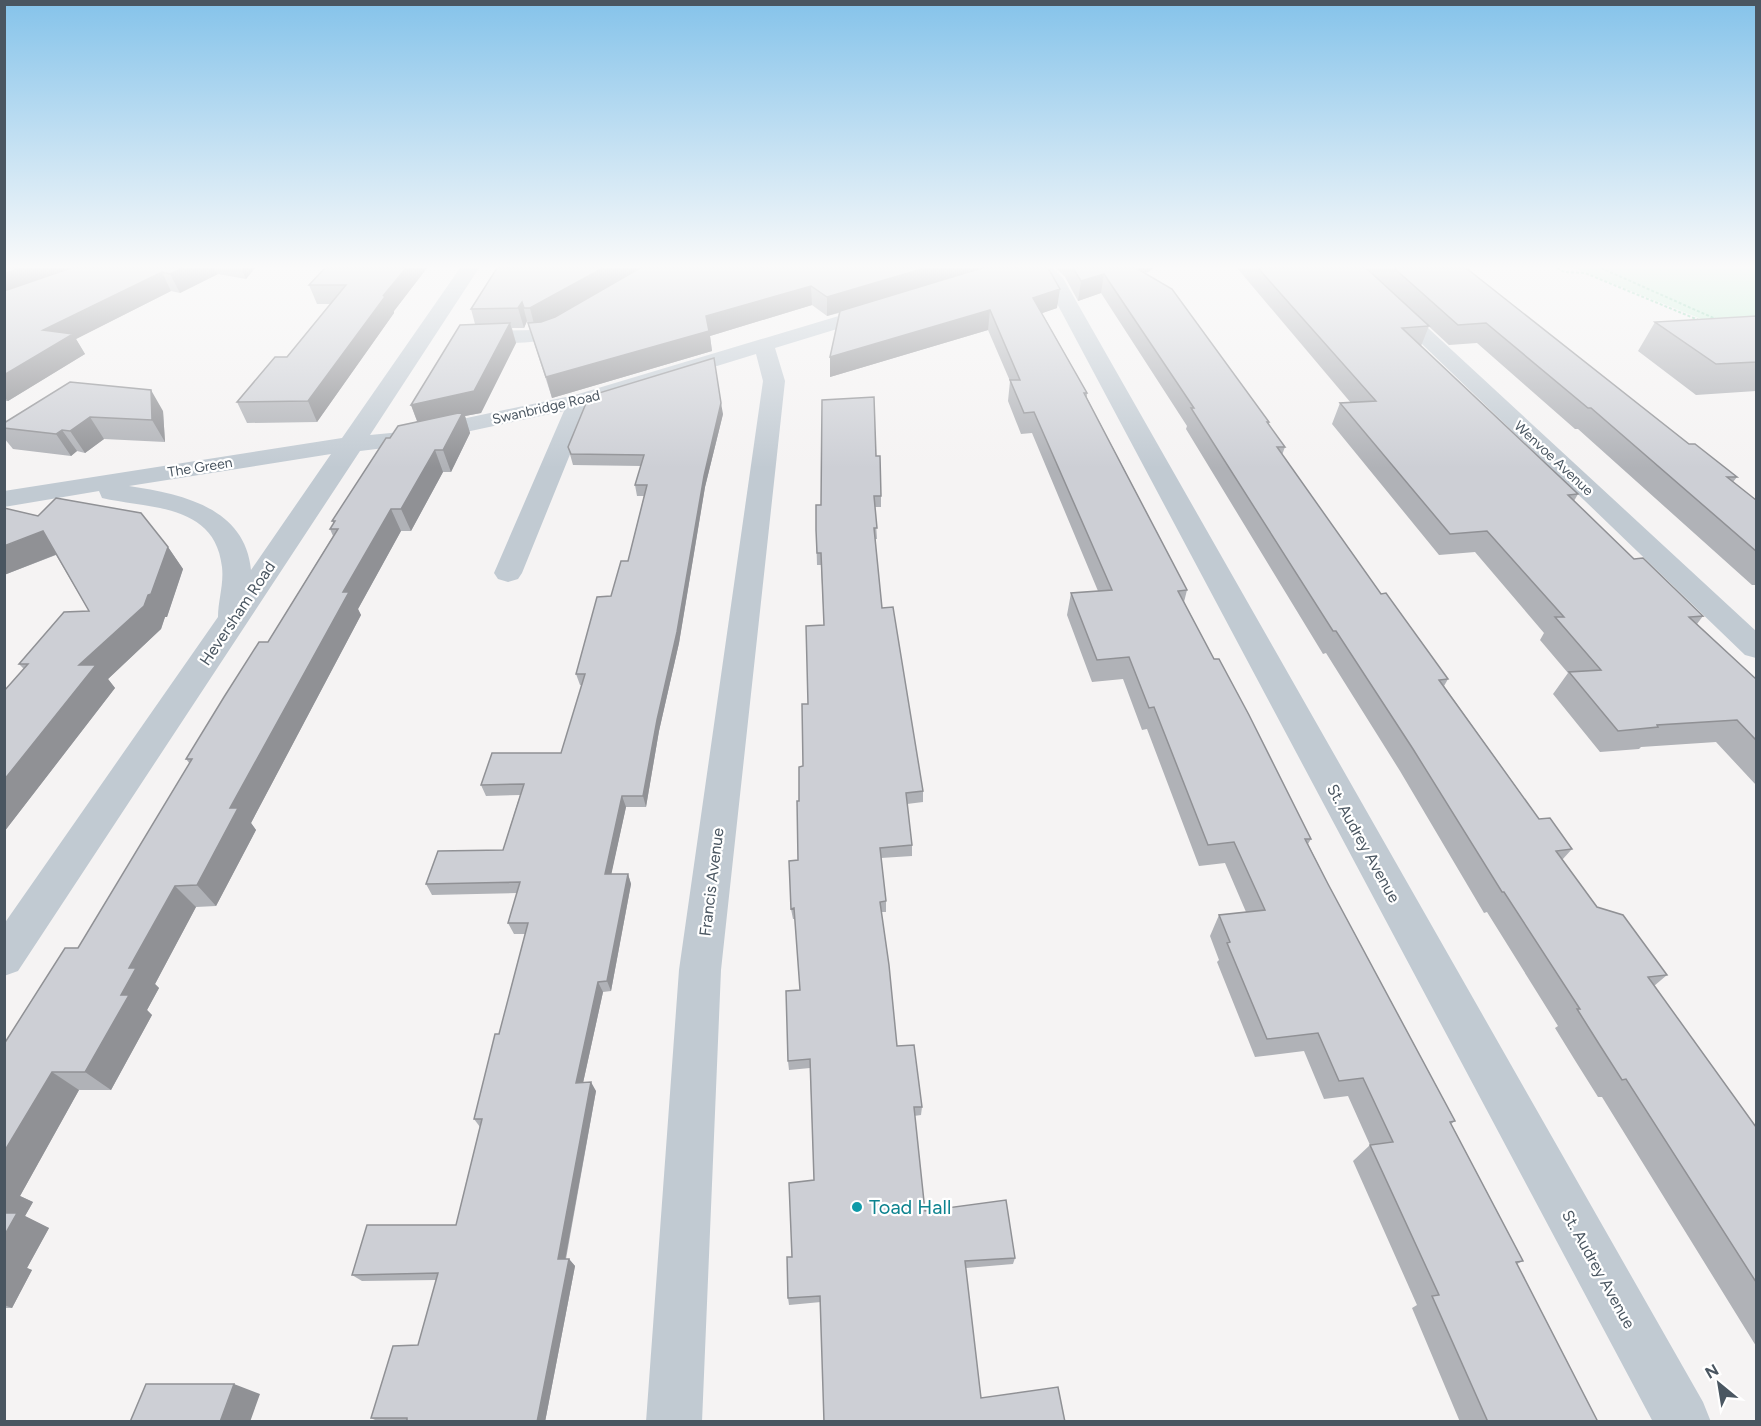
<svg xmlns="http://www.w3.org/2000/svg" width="1761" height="1426" font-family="Figtree,sans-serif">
<rect width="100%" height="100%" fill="#f5f3f3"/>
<path fill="#c3f1d5" d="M1574,268H1756V332L1724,328Z"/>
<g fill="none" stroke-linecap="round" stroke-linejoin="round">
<path stroke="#7ad0a6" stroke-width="2" stroke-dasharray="3 2" stroke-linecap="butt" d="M1557,268L1564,272L1585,273L1701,321
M1601,268L1718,320"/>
<path fill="#c1cad2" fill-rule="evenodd" d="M460,268H479L370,435L401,432L575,395L872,306H886L889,310L886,314L775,348L785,381L721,970L702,1422H646L679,970L763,381L756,354L590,405L522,573L518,579L508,582L498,579L494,573L564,411L401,446L360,451L18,971L4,976V924L218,617C218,601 224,584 222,567C215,503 149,509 102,498L99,491L4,507V491L342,438ZM331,454L251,570C245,507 181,494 129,486Z
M1032,268H1053L1063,278L1703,1402L1711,1422H1653L1045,281Z
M1343,268H1363L1756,631V658L1745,655Z
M573,313L580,315L583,319C563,348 502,343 470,343L463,341L459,337L463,333L470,331L536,330Z"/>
</g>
<path fill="#b0b2b7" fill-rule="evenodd" d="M4,268H255L246,279L218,274L180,293L171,291L76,339L85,354L8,401H4Z
M325,268H427L394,311V313L317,422L247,423L237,402L287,357L330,304H317L309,285Z
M497,268H1048L1057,308L1042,313L1087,393V398L1187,590L1184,602L1214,659L1311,839L1308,844L1328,884L1455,1121L1451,1124L1523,1261L1517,1264L1598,1422H1460L1412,1308L1417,1305L1353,1161L1370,1145L1348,1096L1324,1099L1304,1051L1255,1057L1217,962L1219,960L1210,936L1219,915L1246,912L1225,863L1199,866L1147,729L1142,730L1123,679L1092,682L1067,615L1071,593L1098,591L1032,433L1021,434L1008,401L1010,381L988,330L830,377V357L839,313L827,316L812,305L710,336L712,351L552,398L527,321L524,328H512L516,343L481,413L465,416L470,433L451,472H443L411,531H401L358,609L361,615L251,823L256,830L216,906L196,907L155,984L159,988L147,1010L152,1015L111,1090H79L20,1196L33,1202L25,1216L49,1228L27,1268L32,1270L12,1308H4V1044L78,948L190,764L186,759L268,642L333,536L330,529L334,524L332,521L390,438L417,421L411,405L475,324L471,309ZM628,275L555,317L552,318Z
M1056,268H1154L1148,272L1145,273L1269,422V425L1285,447L1282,455L1381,594L1448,679L1444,686L1539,819L1572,849L1562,860L1597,907L1667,975L1654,986L1756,1127V1346L1602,1097H1598L1576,1062L1555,1028L1558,1026L1487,912L1484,913L1400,771L1326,653L1323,654L1186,429L1187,426L1101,293L1078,301L1065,277Z
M1237,268H1366L1429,326L1421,346L1578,494L1574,501L1634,559L1703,616L1697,624L1756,679V785L1716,742L1641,747L1639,749L1600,752L1553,694L1568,673L1540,640L1544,633L1475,552L1439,555L1332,424L1340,403H1351Z
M1366,268H1466L1689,444L1737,477L1733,482L1756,500V585H1752L1578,429H1575L1477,343L1449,345Z
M1756,316V391L1696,395L1638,351L1655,322Z
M163,411L165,442L104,439L85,453L77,451L71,456L13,449L4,438V423Z
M723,414L705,487L679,643L659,731L646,807H626L611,874H628L631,884L611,991L603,992L583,1083L596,1091L566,1259H569L575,1266L545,1422H379L371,1418L418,1345L436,1280L362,1281L352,1275L456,1225L480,1127L474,1119L499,1034L525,934H514L508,923L517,893L432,895L426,884L503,850L520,795L486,796L481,785L561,753L582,685H580L576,674L611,596L628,561L644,496H637L635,485L641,466L573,465L568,447Z
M876,456L881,496V507H875L877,539H875L882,608L923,791V802L907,804L912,845V856L881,858L886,901V912H881L897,1046L922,1107L921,1115L914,1116L925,1211L1015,1258L1013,1264L966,1268L824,1422L821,1302L789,1305L788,1298L792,1257L814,1180L810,1068L789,1070L788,1061L800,990L795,919H793L791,909L798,860L799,801L803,766L808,704L824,625L821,565H817L816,530L821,505Z
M38,516L168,547L183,569L167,617H165L161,629L108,679L115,688L4,832V691L24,669L19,664L89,611L56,555L4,575Z"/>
<path fill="#909195" d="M20,268H84L4,296V274Z
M183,268H215L218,274L180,293L170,274Z
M241,268H255L246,279Z
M406,268H427L394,311V313L317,422L308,401L383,296Z
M603,268H656L628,275L535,328L530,308Z
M925,268H987L827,316V297Z
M1123,268H1154L1148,272L1120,280Z
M162,272L171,291L76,339L85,354L8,401L4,397V375L43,330Z
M1104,274L1101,293L1078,301L1081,281Z
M811,286L812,305L710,336L712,351L552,398L546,377L706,316Z
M1060,289L1057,308L1031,317L1033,298Z
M522,302L527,321L524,328L518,308Z
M990,310L988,330L830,377V357Z
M510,323L516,343L481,413L465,416L470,433L451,472L443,450L419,426L411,405Z
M151,390L163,411L165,442L152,420Z
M721,403L723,414L705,487L679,643L659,731L646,807L643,796L657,720L704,476Z
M90,417L104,439L85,453L70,431Z
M62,430L77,451L71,456L56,434Z
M435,450L443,472L411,531L401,509Z
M391,509L401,531L358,609L361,615L251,823L256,830L216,906L197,885L230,808L343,592Z
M43,531L60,553L4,575V546Z
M168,547L183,569L167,617H165L161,629L108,679L115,688L4,832V780L79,665L148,595Z
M622,796L626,807L609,885L605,874Z
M628,874L631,884L611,991L607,981Z
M175,886L196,907L155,984L159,988L147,1010L152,1015L111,1090L85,1072L121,995L129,968Z
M598,982L603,992L581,1092L576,1083Z
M52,1072L79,1090L20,1196L33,1202L25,1216L49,1228L27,1268L32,1270L12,1308L4,1305V1152Z
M591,1082L596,1091L564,1266L558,1259Z
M569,1259L575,1266L545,1422H537Z
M234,1384L260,1394L250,1422H220Z"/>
<path fill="#cdcfd5" stroke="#909195" stroke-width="1.5" d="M4,268H20L4,274Z
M71,268H183L170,274L162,272L43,330L73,334L4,375V291Z
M325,268H406L383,296L387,294L308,401L237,402L275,357H287L346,285H309Z
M497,268H603L530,308H524L522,302L518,308L471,309Z
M640,268H925L827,297L811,286L706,316L709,331L546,377L528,323L541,322L555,317Z
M982,268H1048L1060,289L1033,298L1087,393H1084L1187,590L1178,591L1214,659H1219L1249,715L1311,839H1305L1328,884L1455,1121L1450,1122L1523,1261L1516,1262L1598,1422H1488L1432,1296L1439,1295L1370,1145L1393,1142L1363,1078L1339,1081L1318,1033L1267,1039L1227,943L1230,942L1219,915L1265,910L1234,842L1208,845L1154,707L1149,708L1129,657L1097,660L1071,593L1112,590L1034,412L1024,413L1010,380H1020L990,310L830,357L840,311Z
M1073,268H1136L1172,289L1269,422H1267L1285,447H1277L1381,594L1386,593L1448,679L1439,680L1539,819L1550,818L1572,849L1556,851L1597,907L1623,915L1667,975L1648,977L1756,1127V1282L1626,1079L1622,1080L1599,1044L1577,1009H1580L1504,892H1502L1413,749L1336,631H1333L1191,408H1194L1104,274L1081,281Z
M1258,268H1366L1429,326L1402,328L1578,494L1568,495L1634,559L1643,558L1703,616L1689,617L1756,679V740L1737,720L1657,725L1658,727L1618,731L1569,672L1601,670L1555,617H1564L1487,531L1450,534L1340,403L1376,401Z
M1394,268H1466L1689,444H1695L1737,477H1727L1756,500V551L1591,408H1588L1486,323L1458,325Z
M1756,316V362L1716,364L1655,322Z
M510,323L474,391L411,405L460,325Z
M714,358L721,403L704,476L677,632L657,720L643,796H622L605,874H628L607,981L598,982L576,1083L591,1082L558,1259H569L537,1422H407V1418H371L393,1346L418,1345L438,1273L352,1275L367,1225H456L482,1119H474L495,1034H499L528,923H508L520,882L426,884L438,851L503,850L524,784L481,785L492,753H561L585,674H576L597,597L611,596L621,561H628L647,485H635L644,455L571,454L568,447L589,396Z
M70,382L151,390L152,420L90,417L70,431L62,430L56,434L4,428V423Z
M874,397L876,456H880L881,496H874L877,528H874L882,608L893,607L923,791L906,793L912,845L880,848L886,901L880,902L889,965L897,1046L914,1045L922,1107H914L925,1211L1006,1200L1015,1258L965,1261L981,1398L1058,1387L1065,1422H824L820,1296L788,1298L787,1257H792L789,1183L814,1180L810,1059L788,1061L786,991L800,990L794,908L791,909L789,861L798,860L797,801H799V767L803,766L802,704H808L806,626L824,625L821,553H817L816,530V505H821L822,400Z
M463,412L443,450H435L401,509H391L343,592H349L230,808H238L197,885L175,886L129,968H136L121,995H129L85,1072H52L4,1152V1044L65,948H78L192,759H186L224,697L259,642H268L338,529H330L335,521H332L386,438H390L398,426Z
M56,498L141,513L168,547L151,594L148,595L144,606L79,665H96L4,780V691L28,664H19L64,612L89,611L43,531L4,546V508L38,516Z
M4,1213H17L4,1236Z
M146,1384H234L220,1422H130Z"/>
<linearGradient id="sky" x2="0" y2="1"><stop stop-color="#85c3ea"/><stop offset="0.57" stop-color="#fafafa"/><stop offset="1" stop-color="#fafafa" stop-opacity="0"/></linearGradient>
<rect width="1761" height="468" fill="url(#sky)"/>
<circle fill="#0f9aa8" stroke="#fff" stroke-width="2" cx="857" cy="1207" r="6"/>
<g text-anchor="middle" stroke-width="4.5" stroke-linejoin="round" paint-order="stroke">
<g font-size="14" fill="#4a5661" stroke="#fff">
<text transform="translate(546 407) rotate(-13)" y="5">Swanbridge Road</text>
<text transform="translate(1554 458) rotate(43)" y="5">Wenvoe Avenue</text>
<text transform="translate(200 467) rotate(-9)" y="5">The Green</text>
</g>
<g font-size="16" fill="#4a5661" stroke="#fff">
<text transform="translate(237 613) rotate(-56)" y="6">Heversham Road</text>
<text transform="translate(1364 843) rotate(61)" y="6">St. Audrey Avenue</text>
<text transform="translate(711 882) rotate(-83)" y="6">Francis Avenue</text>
<text transform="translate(1599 1269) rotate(61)" y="6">St. Audrey Avenue</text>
</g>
<g font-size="20" fill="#0d838f" stroke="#fff" text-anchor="start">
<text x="869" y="1214">Toad Hall</text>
</g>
</g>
<rect width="1761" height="1426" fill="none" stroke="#4a5661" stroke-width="12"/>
<g transform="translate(1719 1384) rotate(330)" stroke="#ffffff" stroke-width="4.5" paint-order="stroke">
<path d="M0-4.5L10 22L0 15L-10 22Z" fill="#4a5661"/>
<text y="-9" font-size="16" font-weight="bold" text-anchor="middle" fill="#4a5661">N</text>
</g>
</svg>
